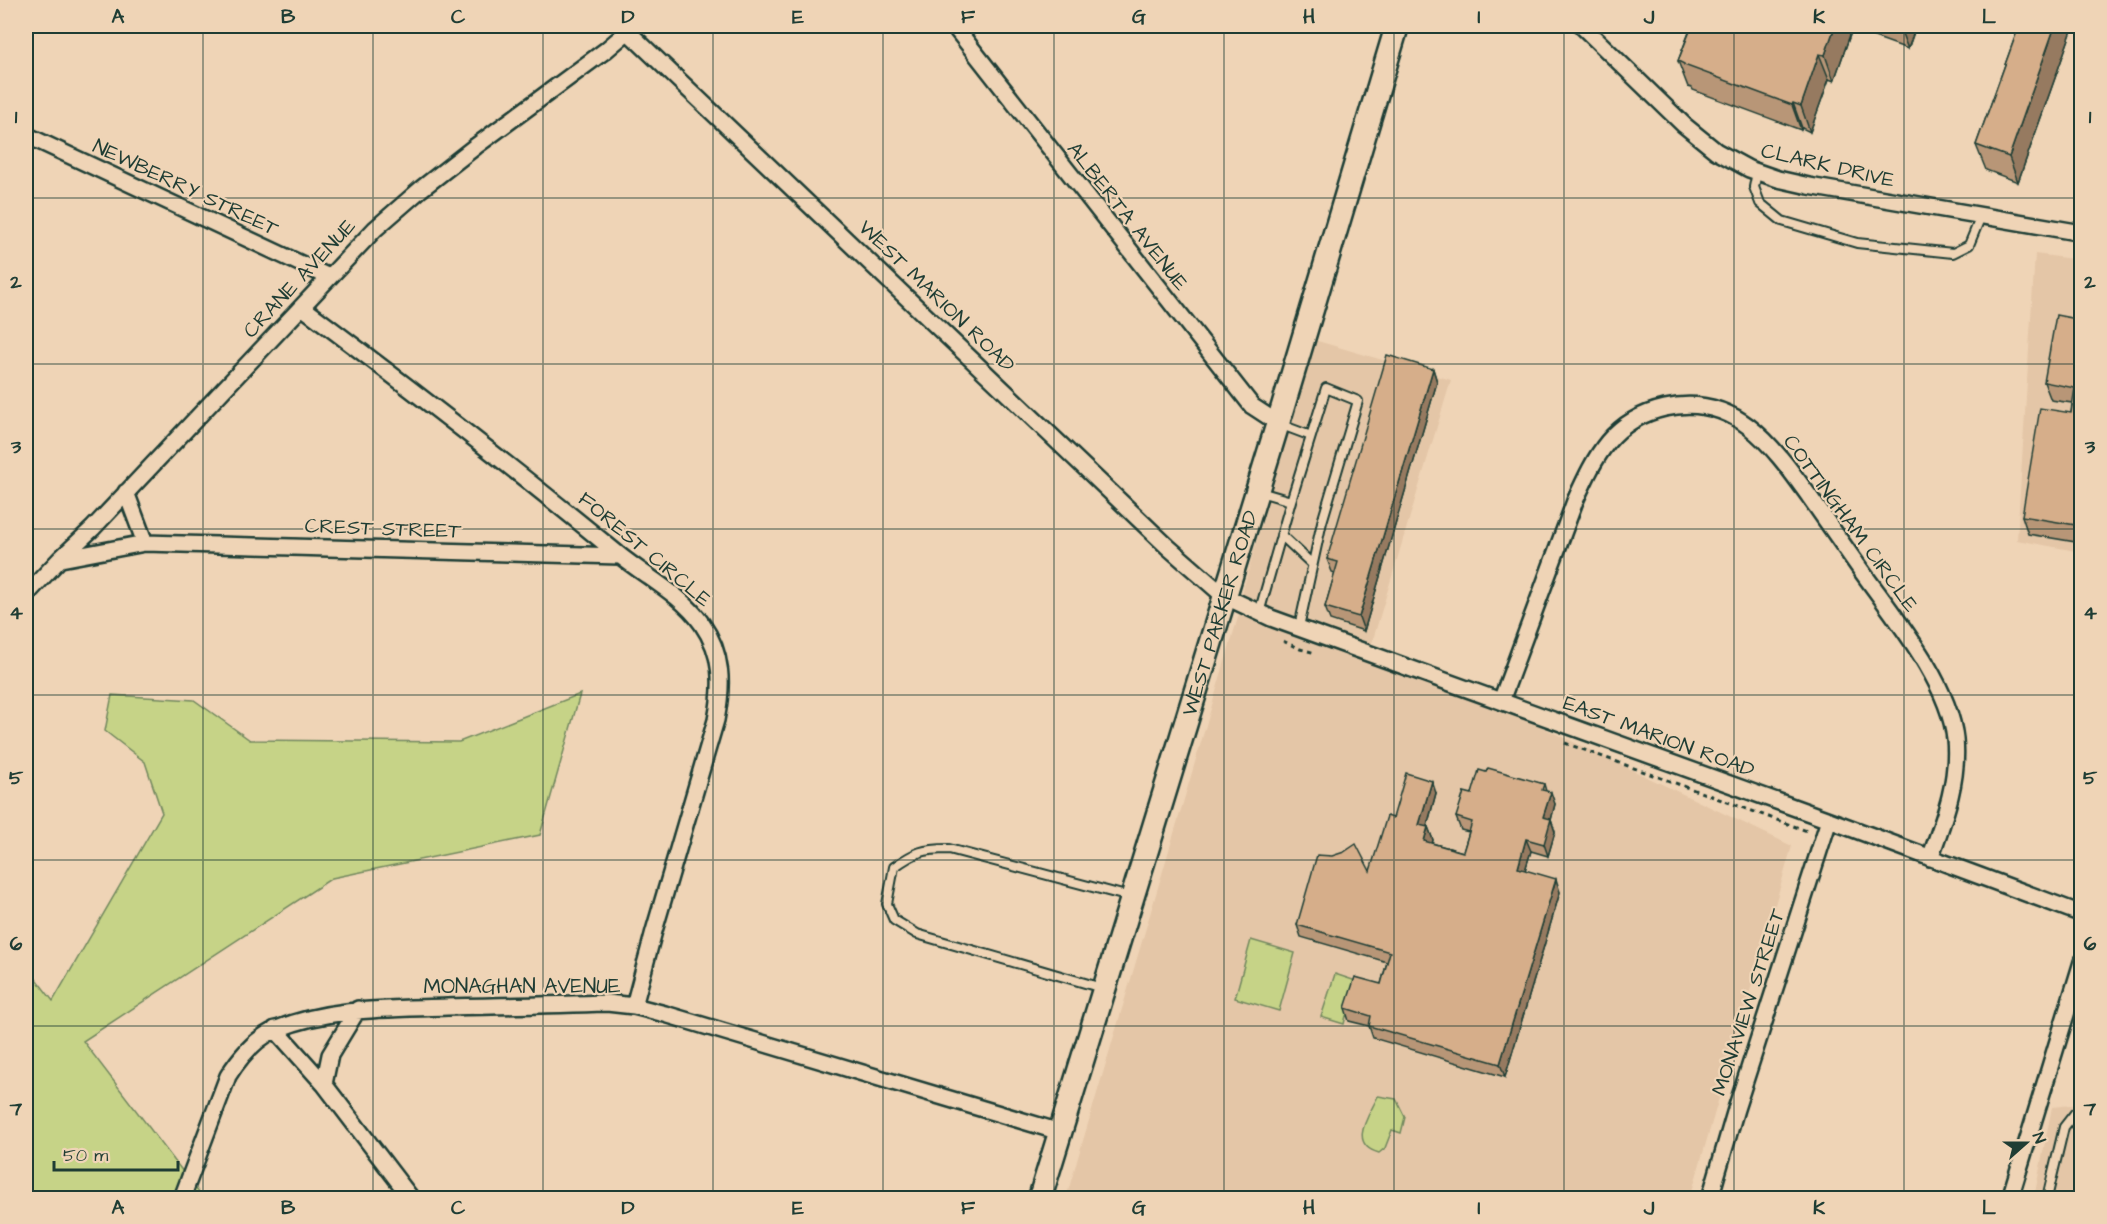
<svg xmlns="http://www.w3.org/2000/svg" width="2107" height="1224" font-family="'Architects Daughter',sans-serif">
<rect width="100%" height="100%" fill="#efd4b6"/>
<filter id="ink" filterUnits="userSpaceOnUse"><feTurbulence type="fractalNoise" baseFrequency=".0167" numOctaves="2"/><feDisplacementMap in="SourceGraphic" scale="12" xChannelSelector="R" yChannelSelector="G"/><feConvolveMatrix kernelMatrix="1 2 1 2 8 2 1 2 1" color-interpolation-filters="sRGB"/></filter>
<g filter="url(#ink)">
<path fill="#e4c6a7" d="M2035,254L2081,260V552L2017,540Z
M1314,340L1451,380L1371,646L1792,846L1690,1198H1066L1236,624L1242,605L1239,603Z
M2081,1104V1198H2034L2052,1107Z"/>
<path fill="#c6d387" stroke="#72885e" stroke-width="1.5" d="M580,694L540,835L332,878L83,1041L203,1198H26V966L53,1001L162,813L145,762L105,731L112,695L194,700L250,740L459,742Z
M1251,940L1295,953L1279,1011L1235,998Z
M1335,974L1356,981L1351,1017L1346,1016L1344,1024L1321,1017Z
M1378,1096L1396,1099L1405,1117L1401,1133L1392,1130L1385,1148L1379,1153C1347,1144 1369,1116 1378,1096Z"/>
<g fill="none" stroke-linecap="round" stroke-linejoin="round">
<defs>
<path id="lane" d="M1757,172L1754,187L1760,203L1782,221L1857,243L1953,253L1969,245L1981,216
M1279,424L1311,436
M1260,492L1291,501
M1281,535L1312,564
M1259,613L1291,501L1326,388L1358,401L1322,522L1299,627
M1102,988L917,934L894,920L887,904L894,867C915,852 923,849 949,849L1130,897
M2047,1198L2064,1127L2075,1113L2082,1112"/>
<path id="street" d="M622,26L1168,547L1224,596L1271,618L1829,820L2082,914
M954,26L1252,406L1278,423
M1582,26L1684,125L1716,151L1749,169L1778,179L1809,186L2082,233
M26,135L329,277
M302,307C409,387 515,469 618,554C646,577 681,594 702,624C723,654 723,685 716,720L654,931L634,1006
M126,492L145,543
M61,559L145,543L620,556
M26,595L60,559L93,528L375,229L421,189L476,146L606,50L634,26
M1501,701L1575,501C1596,455 1612,420 1665,408C1735,392 1773,446 1809,496C1825,519 1842,543 1858,566C1891,613 1949,681 1955,739C1959,781 1944,819 1930,858
M358,1009L330,1055L324,1084L411,1198
M275,1029L324,1084
M182,1198L228,1076C240,1057 255,1038 277,1029C331,1007 390,1009 447,1007C500,1006 553,1005 607,1003L634,1006L665,1014L1060,1132
M1710,1198L1736,1109L1829,820
M2010,1198L2082,962"/>
<g id="secondary">
<path id="s1" d="M1040,1198L1278,423L1397,26"/>
</g>
</defs>
<use href="#lane" stroke="#1f3d34" stroke-width="12"/>
<use href="#street" stroke="#1f3d34" stroke-width="20"/>
<use href="#secondary" stroke="#1f3d34" stroke-width="27"/>
<path stroke="#1f3d34" stroke-width="3" stroke-dasharray="4.5 4.5" stroke-linecap="butt" d="M1283,641L1300,649L1316,653
M1565,743L1810,832"/>
<use href="#lane" stroke="#efd4b6" stroke-width="8"/>
<use href="#street" stroke="#efd4b6" stroke-width="15"/>
<use href="#secondary" stroke="#efd4b6" stroke-width="22"/>
</g>
<path fill="#b89677" stroke="#1f3d34" stroke-width="1.5" d="M1691,26H1916L1908,49L1852,29L1834,81L1829,79L1810,132L1802,128L1801,130L1693,90L1692,88L1688,87L1678,61L1691,27Z
M2019,26H2068L2071,33L2018,182L1986,170L1976,145Z
M2082,320V543L2028,534L2022,516L2071,413L2072,403L2051,400L2044,382Z
M1433,369L1437,382L1364,631L1330,620L1325,607L1335,573L1332,572L1327,559Z
M1486,772L1544,784L1546,791L1555,804L1551,820L1555,832L1548,856L1531,851L1525,870L1560,892L1505,1077L1373,1038L1369,1026L1349,1021L1345,1008L1381,984L1387,962L1301,937L1297,925L1370,871L1393,818L1436,793L1427,827H1428L1433,840L1432,843L1463,852L1469,832L1461,830L1456,817Z"/>
<path fill="#967a61" stroke="#1f3d34" stroke-width="1.5" d="M1835,26H1850L1852,29L1834,81L1825,55Z
M1899,26H1916L1908,49Z
M2055,26H2068L2071,33L2018,182L2009,157Z
M1819,54L1829,79L1810,132L1801,106Z
M1793,103L1802,128L1801,130L1792,105Z
M1433,369L1437,382L1364,631L1359,617Z
M1432,781L1436,793L1424,837L1419,825Z
M1551,792L1555,804L1551,820L1555,832L1548,856L1544,844L1543,817Z
M1428,827L1433,840L1429,853L1424,841Z
M1526,839L1531,851L1522,880L1518,868Z
M1556,879L1560,892L1505,1077L1500,1064Z"/>
<path fill="#d6ae8a" stroke="#1f3d34" stroke-width="1.5" d="M1692,26H1835L1825,55L1819,54L1801,106L1793,103L1792,105L1684,65V64L1678,61Z
M2019,26H2055L2009,157L1976,145Z
M2056,315L2082,320V526L2022,516L2040,408L2071,413L2075,388L2044,382Z
M1387,355L1433,369L1359,617L1325,607L1338,562L1327,559Z
M1488,768L1544,784L1542,790L1551,792L1543,817L1551,819L1544,844L1526,839L1518,868L1556,879L1500,1064L1369,1026L1371,1016L1345,1008L1355,977L1381,984L1390,952L1297,925L1317,855L1332,856L1344,852L1356,844L1370,871L1387,816L1393,818L1406,773L1432,781L1419,825L1428,827L1424,841L1463,852L1472,822L1456,817L1464,792L1472,794L1479,770L1486,772Z"/>
</g>
<path fill="none" stroke="#1f3d34" stroke-width="1.5" stroke-opacity="0.55" d="M203,26V1198M373,26V1198M543,26V1198M713,26V1198M883,26V1198M1054,26V1198M1224,26V1198M1394,26V1198M1564,26V1198M1734,26V1198M1904,26V1198M26,198H2082M26,364H2082M26,529H2082M26,695H2082M26,860H2082M26,1026H2082"/>
<g text-anchor="middle" stroke-width="4.5" stroke-linejoin="round" paint-order="stroke">
<g font-size="21" fill="#1f3d34" stroke="#efd4b6">
<text transform="translate(1828 165) rotate(13)" y="7">CLARK DRIVE</text>
<text transform="translate(186 187) rotate(25)" y="7">NEWBERRY STREET</text>
<text transform="translate(1128 216) rotate(52)" y="7">ALBERTA AVENUE</text>
<text transform="translate(299 278) rotate(-47)" y="7">CRANE AVENUE</text>
<text transform="translate(937 296) rotate(44)" y="7">WEST MARION ROAD</text>
<text transform="translate(1851 523) rotate(54)" y="7">COTTINGHAM CIRCLE</text>
<text transform="translate(383 528) rotate(2)" y="7">CREST STREET</text>
<text transform="translate(645 549) rotate(40)" y="7">FOREST CIRCLE</text>
<text dy="7" stroke="none"><textPath href="#s1" startOffset="612">WEST PARKER ROAD</textPath></text>
<text transform="translate(1659 736) rotate(20)" y="7">EAST MARION ROAD</text>
<text x="522" y="993">MONAGHAN AVENUE</text>
<text transform="translate(1748 1002) rotate(-72)" y="7">MONAVIEW STREET</text>
</g>
</g>
<rect width="2107" height="1224" fill="none" stroke="#efd4b6" stroke-width="66"/>
<g transform="translate(2026 1143) rotate(69)" stroke="#efd4b6" stroke-width="4.5" paint-order="stroke">
<path d="M0-4.5L10 22L0 15L-10 22Z" fill="#1f3d34"/>
<text y="-9" font-size="16" font-weight="bold" text-anchor="middle" fill="#1f3d34">N</text>
</g>
<path d="M54 1161v9h124v-9" fill="none" stroke="#1f3d34" stroke-width="3"/>
<text x="63" y="1161" font-size="18" fill="#1f3d34" stroke="#efd4b6" stroke-width="4.5" paint-order="stroke">50 m</text>
<rect x="33" y="33" width="2041" height="1158" fill="none" stroke="#1f3d34" stroke-width="2"/>
<g font-size="20" text-anchor="middle" font-weight="bold" fill="#1f3d34">
<text x="118" y="23">A</text>
<text x="288" y="23">B</text>
<text x="458" y="23">C</text>
<text x="628" y="23">D</text>
<text x="798" y="23">E</text>
<text x="968" y="23">F</text>
<text x="1139" y="23">G</text>
<text x="1309" y="23">H</text>
<text x="1479" y="23">I</text>
<text x="1649" y="23">J</text>
<text x="1819" y="23">K</text>
<text x="1989" y="23">L</text>
<text x="16" y="123">1</text>
<text x="2090" y="123">1</text>
<text x="16" y="288">2</text>
<text x="2090" y="288">2</text>
<text x="16" y="453">3</text>
<text x="2090" y="453">3</text>
<text x="16" y="619">4</text>
<text x="2090" y="619">4</text>
<text x="16" y="784">5</text>
<text x="2090" y="784">5</text>
<text x="16" y="950">6</text>
<text x="2090" y="950">6</text>
<text x="16" y="1115">7</text>
<text x="2090" y="1115">7</text>
<text x="118" y="1214">A</text>
<text x="288" y="1214">B</text>
<text x="458" y="1214">C</text>
<text x="628" y="1214">D</text>
<text x="798" y="1214">E</text>
<text x="968" y="1214">F</text>
<text x="1139" y="1214">G</text>
<text x="1309" y="1214">H</text>
<text x="1479" y="1214">I</text>
<text x="1649" y="1214">J</text>
<text x="1819" y="1214">K</text>
<text x="1989" y="1214">L</text>
</g>
</svg>
